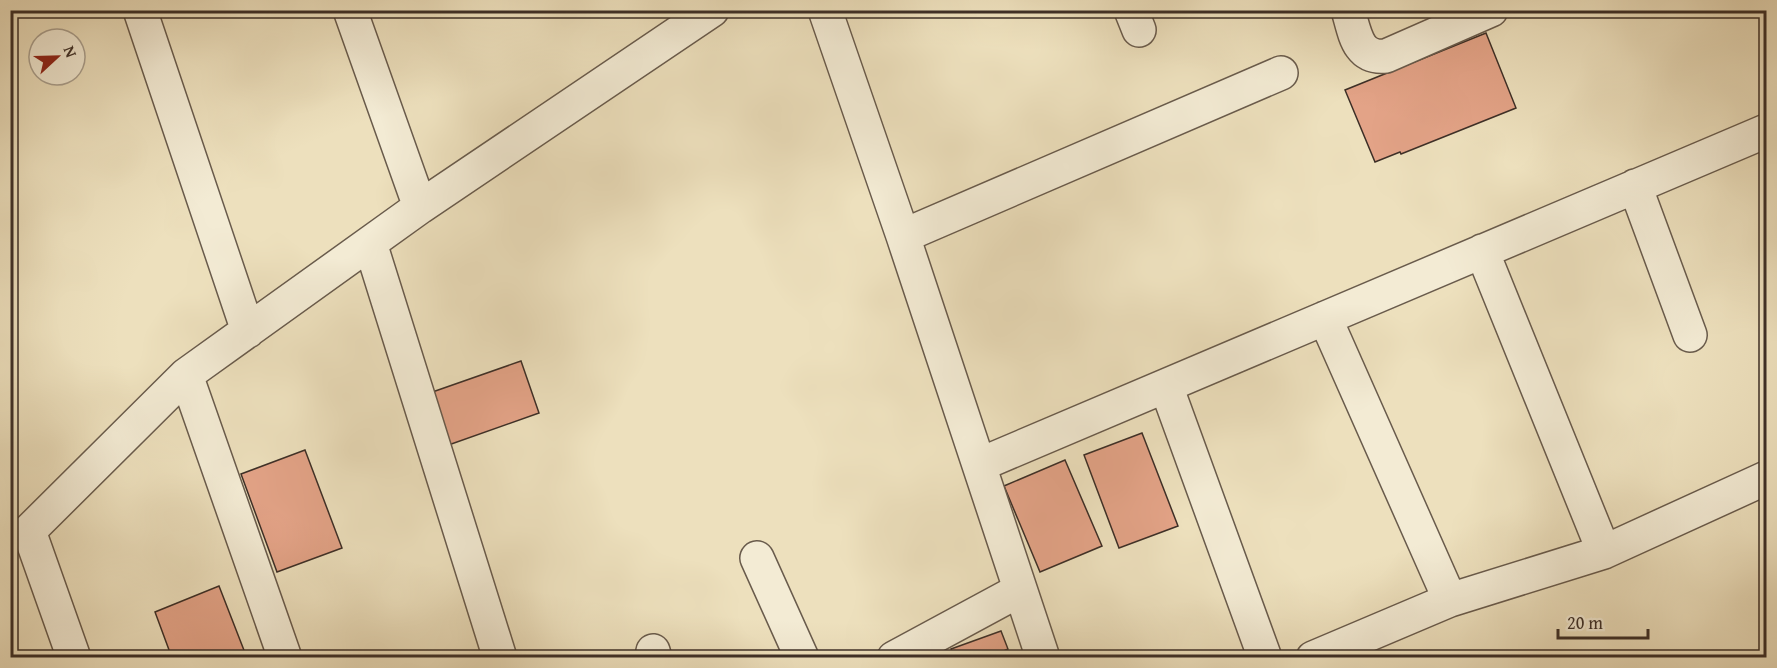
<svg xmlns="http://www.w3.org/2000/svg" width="1777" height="668" font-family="'Gentium Book Plus',serif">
<rect width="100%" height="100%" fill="#ede0bd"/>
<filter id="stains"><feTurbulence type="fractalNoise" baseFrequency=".00333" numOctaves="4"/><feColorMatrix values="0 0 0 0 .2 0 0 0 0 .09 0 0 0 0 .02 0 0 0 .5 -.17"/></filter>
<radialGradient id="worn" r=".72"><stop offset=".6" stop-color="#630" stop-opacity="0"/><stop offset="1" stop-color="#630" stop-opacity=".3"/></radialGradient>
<path fill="#e3a387" stroke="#3d2f27" stroke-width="1.5" d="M1486,33L1516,108L1401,154L1400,152L1375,162L1345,90Z
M521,361L539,413L440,448L421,396Z
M1142,433L1178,526L1119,548L1084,455Z
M305,450L342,548L277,572L241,474Z
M1065,460L1102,546L1040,572L1004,486Z
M219,586L247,658H172L155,612Z
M1001,631L1008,649L997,654L998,658H954L951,649Z"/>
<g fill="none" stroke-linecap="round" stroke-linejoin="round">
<defs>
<path id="minor" d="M140,10L248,331
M350,10L420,207
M825,10L903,236L1043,658
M1131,10L1139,30
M1348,10C1355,33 1357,59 1386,56L1491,10
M1635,186L1690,335
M903,236L1281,73
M370,243L500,658
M1482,251L1604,552
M1325,318L1450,600
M1166,386L1265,658
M979,465L1766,131
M757,558L802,658
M653,651L655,658
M74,658L29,531L186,375
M285,658L186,375L420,207L712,10
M894,658L1020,590
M1313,658L1450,600L1604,552L1766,478"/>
</defs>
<use href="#minor" stroke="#695b4c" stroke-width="36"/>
<use href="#minor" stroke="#f3ebd4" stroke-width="33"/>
</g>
<rect width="1777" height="668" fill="none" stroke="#ede0bd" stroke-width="36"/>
<rect x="12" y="12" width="1753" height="644" fill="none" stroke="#3d2f27" stroke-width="3"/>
<rect x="18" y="18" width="1741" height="632" fill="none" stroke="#3d2f27" stroke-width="1.5"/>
<g transform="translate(57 57) rotate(68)"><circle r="28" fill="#f3ebd4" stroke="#aaa08f" stroke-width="1.5"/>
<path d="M0-4.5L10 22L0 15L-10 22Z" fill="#8f2418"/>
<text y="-9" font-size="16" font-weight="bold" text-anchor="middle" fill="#3d2f27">N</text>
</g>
<path d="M1558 629v9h90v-9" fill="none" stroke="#3d2f27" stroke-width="3"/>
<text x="1567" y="629" font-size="18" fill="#3d2f27" stroke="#f3ebd4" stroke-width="4.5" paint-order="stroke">20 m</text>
<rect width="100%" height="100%" filter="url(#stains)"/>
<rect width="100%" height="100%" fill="url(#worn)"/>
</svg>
